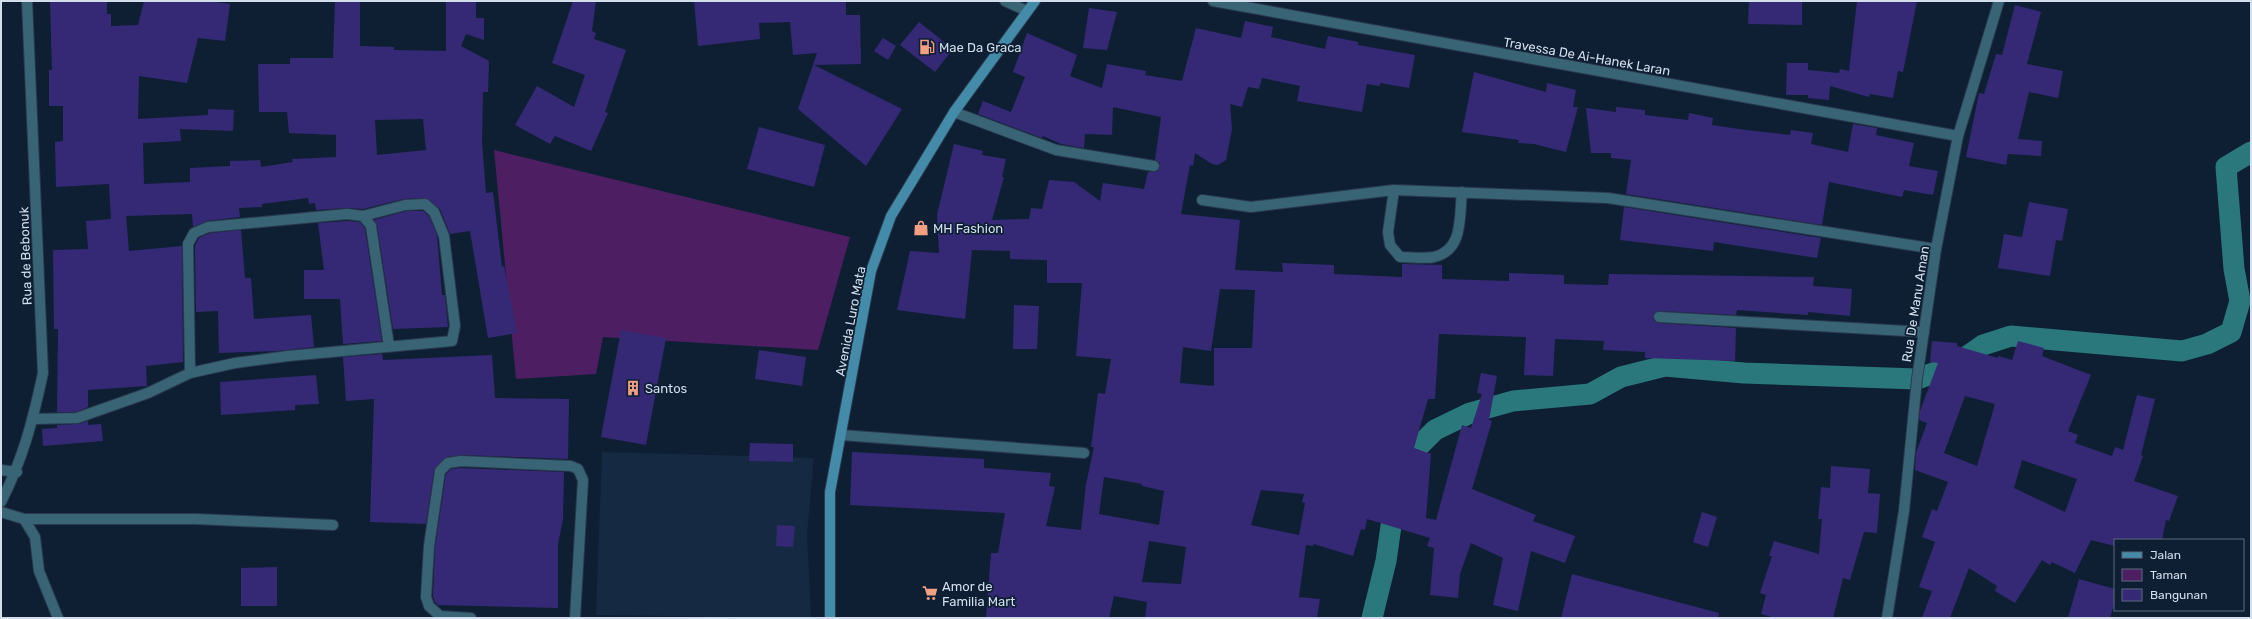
<svg xmlns="http://www.w3.org/2000/svg" width="2252" height="619" font-family="Rubik,sans-serif">
<rect width="100%" height="100%" fill="#0e1f34"/>
<path fill="#152943" d="M602,452L814,458L807,534L811,618L596,615Z"/>
<path fill="#4d1f62" d="M494,150L850,237L818,350L603,337L596,374L516,379Z"/>
<g fill="none" stroke-linecap="round" stroke-linejoin="round">
<path stroke="#2a787b" stroke-width="21" d="M1372,618L1386,561L1392,519L1394,488L1405,460L1435,430L1470,413L1513,401L1590,394L1621,377L1665,366L1744,373L1917,379L1953,366L1983,345L2011,336L2182,351L2207,344L2231,332L2240,301L2234,269L2226,167L2251,152"/>
</g>
<path fill="#352975" fill-rule="evenodd" d="M50,1H107V14H111V26L138,25L144,1H208L230,4L225,41L198,38L187,83L139,76L138,119L208,115V109L234,110L233,131L180,129L181,141L143,143L144,184L190,182V168L230,166V161L260,160L261,167L293,162L292,159L336,157V135L289,133L287,112H259L258,64H290V58H333L335,1H360V46L394,47V50L446,51V1H476V18H484V40L466,34L461,46L489,61L488,92H483L482,142L486,193L493,192L502,267L504,266L517,333L488,338L470,231L450,234L440,209L425,198L404,199L363,209L347,208L316,210L315,203L309,204L308,198L262,204V207L239,208L240,217L207,221L193,227L192,214L126,216L129,251L182,246L183,362L146,366L147,386L88,390V407L76,412H57L58,329H54L53,250L88,249L86,221L111,219L109,184L56,187L55,142L63,141V106H49V70H52ZM423,119L426,150L377,155L375,120Z
M573,1H596L592,31L596,33L594,39L626,50L605,112L608,113L591,151L555,136L550,144L515,125L537,86L574,107L585,75L552,63Z
M694,1H846V15H860L861,64L814,65L902,109L866,166L798,109L817,53L793,55L790,22L759,23L760,39L698,46Z
M1749,1H1802V25L1748,24Z
M1857,1H1917L1903,72L1898,71L1893,98L1870,94L1869,97L1830,86L1829,100L1808,98V95H1786L1787,63H1808V70L1839,73L1840,69L1849,71Z
M2015,5L2041,12L2027,64L2063,71L2058,98L2029,92L2018,139L2042,141L2041,156L2008,154L2006,165L1966,157L1979,93L1984,94L1996,54L2002,55Z
M1089,8L1117,12L1107,50L1083,48Z
M1245,21L1273,27L1271,37L1325,49L1328,36L1358,42V45L1415,55L1409,88L1380,83V86L1367,84L1362,112L1297,101L1300,86L1262,78L1259,89L1248,87L1242,107L1230,104L1232,129L1226,160L1218,165L1212,164L1195,153L1193,166L1190,165L1181,214L1240,220L1235,270L1283,272L1282,263L1334,265V274L1402,277V264L1442,265V279L1509,281V273L1564,275V284L1608,285L1609,274L1814,277L1813,286L1852,289L1850,316L1808,312V315L1737,310L1736,315L1659,311L1653,316V320L1658,323L1736,328L1735,361L1645,358V352L1603,350L1604,341L1555,339L1553,376L1524,375L1526,337L1439,334L1435,399H1428L1414,448L1431,454L1426,518L1436,520L1462,425L1471,428L1482,394L1477,393L1481,373L1497,376L1489,420L1492,421L1472,489L1536,515L1533,521L1575,536L1565,563L1531,551L1518,611L1493,605L1503,558L1471,543L1460,574L1458,598L1430,595L1434,548L1427,546L1430,538L1367,519L1365,530L1361,529L1353,556L1314,544L1313,546L1306,545L1299,597L1320,599L1317,618H1145L1147,602L1114,596L1109,618H986L991,553H998L1005,513L850,505L852,452L984,459V468L1051,473L1049,486L1055,487L1046,526L1081,530L1086,484L1094,447H1091L1098,393L1105,394L1111,359L1076,356L1082,283H1047V260L1010,259V251L972,250L965,319L897,310L910,251L939,253L937,215L954,144L983,151L982,155L1006,159L1002,177H1004L992,220L1029,219L1031,208L1042,209L1049,180L1074,182L1100,201L1103,183L1144,189L1148,172H1156L1160,167V163L1155,160L1161,117L1113,107L1112,135L1085,134L1084,148L1061,144L1043,136L1042,138L978,114L983,101L1011,112L1025,77L1013,72L1027,33L1077,55L1070,76L1102,88L1107,64L1146,71L1145,75L1182,81L1196,28L1241,38ZM1220,289L1255,290L1252,348H1214V386L1180,383L1183,347L1211,351ZM1104,477L1142,484V486L1164,491L1159,525L1099,514ZM1261,490L1304,494L1302,502L1305,503L1299,535L1251,525ZM1149,541L1186,547L1181,584L1142,582Z
M919,22L953,49L935,72L900,45Z
M883,38L896,46L888,60L874,51Z
M1474,72L1546,92L1547,83L1576,90L1573,107H1578L1566,152L1534,144L1518,143L1519,140L1462,132Z
M1616,107L1645,110V115L1688,120L1689,113L1713,118L1712,125L1746,130L1790,135L1791,130L1813,133L1811,144L1848,152L1853,124L1877,128L1876,135L1914,143L1909,166L1938,171L1933,195L1904,190L1902,197L1829,182L1822,225L1626,194L1631,160L1611,158V153H1591L1586,108L1616,112Z
M759,127L825,145L814,187L747,169Z
M2029,202L2068,209L2062,241L2056,240L2050,276L1998,268L2004,234L2022,237Z
M1624,207L1821,238L1817,258L1714,242L1713,251L1620,240Z
M406,211H423L429,216L437,235L442,295H445L448,327L393,329L377,225L374,220Z
M347,221L360,222L365,229L382,341L343,344L340,299H304V270H324L318,223Z
M241,230L245,278H251L254,319L311,315L314,347L278,351L219,353L218,311L196,312L195,246L199,238L210,233Z
M1014,305L1039,306L1037,349H1013Z
M621,330L666,338L646,445L601,437Z
M1932,341L1957,343V346L1998,358V356L2012,360L2018,341L2044,348L2042,356L2091,375L2068,431L2078,435L2075,443L2112,456L2115,447L2123,450L2137,395L2155,399L2141,455L2143,456L2134,481L2178,496L2169,521L2166,520L2162,540H2115V546L2091,540L2075,573L2052,562L2050,565L2042,560L2015,603L1995,591L1997,586L1969,568L1950,618H1922L1932,591L1919,587L1935,542L1922,537L1932,509L1937,511L1948,482L1915,470L1916,453L1927,423L1919,420L1920,411L1938,363L1930,362ZM1965,396L1995,404L1977,466L1944,453ZM2022,460L2077,479L2065,512L2014,488Z
M759,350L806,357L802,386L755,379Z
M382,354L383,360L492,355L495,398L569,399L568,459L461,455L447,457L434,470L426,524L370,522L374,399L346,401L343,357Z
M316,375L319,404L295,405V410L221,415L220,382Z
M88,421V425L101,424L103,441L43,446L42,429L57,428V425L77,424Z
M750,443L793,444V462L749,461Z
M1831,466L1870,469L1868,493L1880,494L1877,533L1864,532L1850,580L1843,578L1833,618H1775L1761,614L1766,595L1760,593L1772,556H1769L1774,541L1819,554L1822,519H1818L1821,487L1830,488Z
M461,468L564,472L563,519L558,544V608L438,605L435,602L433,596L435,547L446,474L451,469Z
M1702,512L1717,517L1708,547L1693,542Z
M777,525L795,526L793,547L776,546Z
M277,567V606H241V568Z
M1572,574L1719,613L1718,618H1561Z
M2079,579L2115,589V601L2110,618H2068Z"/>
<g fill="none" stroke-linecap="round" stroke-linejoin="round">
<defs>
<path id="service" d="M1394,190L1388,232L1390,245L1400,257C1410,257 1424,259 1434,257C1464,250 1459,217 1462,192
M1202,200L1251,207L1394,190L1608,198L1936,249
M1659,317L1924,332
M1,512L24,519H196L333,525
M24,519L35,537L39,571L58,618"/>
<path id="minor" d="M1005,1L1027,11
M1213,1L1958,136
M954,112L1056,150L1154,166
M190,373L188,244L194,233L208,227L347,214L363,216L371,226L389,346
M33,419L77,418L148,393L190,373L235,363L288,356L452,341L455,326L444,236L434,212L425,204L405,205L363,216
M841,435L1084,453
M1,470L17,472
M471,618L440,616L429,606L426,597L429,546L440,471L448,463L461,461L571,466L578,469L583,480L575,618
M1887,618L1904,511L1917,379L1936,249L1958,136L1999,1"/>
<path id="tertiary" d="M1,502C23,459 33,420 43,373L27,1"/>
<path id="secondary" d="M830,618V492L871,271L891,216L954,112L1035,1"/>
</defs>
<use href="#service" stroke="#2a3a4e" stroke-width="12"/>
<use href="#minor" stroke="#2a3a4e" stroke-width="12"/>
<use href="#tertiary" stroke="#2a3a4e" stroke-width="12"/>
<use href="#secondary" stroke="#2a3a4e" stroke-width="12"/>
<use href="#service" stroke="#396476" stroke-width="10"/>
<use href="#minor" stroke="#396476" stroke-width="10"/>
<use href="#tertiary" stroke="#396476" stroke-width="10"/>
<use href="#secondary" stroke="#438ba8" stroke-width="10"/>
</g>
<defs>
<symbol id="fuel-bare" viewBox="-9 -9 18 18"><path d="M-5.5-6h7V0h2V4h1.3V-2.5L3-4.5l.8-.8L6-3V5H2.5V1h-1V6h-7ZM-4.2-4.7v3.2H.2V-4.7Z" fill="#f3a082" stroke="#0e1f34" stroke-width="2.5" paint-order="stroke"/></symbol>
<symbol id="shop-bare" viewBox="-9 -9 18 18"><path d="M-5-2.5h2.3a2.7 3.5 0 0 1 5.4 0H5L5.5 6h-11ZM-1.5-2.5h3a1.5 2.3 0 0 0-3 0Z" fill="#f3a082" stroke="#0e1f34" stroke-width="2.5" paint-order="stroke"/></symbol>
<symbol id="building-bare" viewBox="-9 -9 18 18"><path d="M-4-6H4V6H1V3H-1V6H-4ZM-2.5-4.3h1.7v1.8h-1.7ZM.8-4.3h1.7v1.8H.8ZM-2.5-1h1.7V.8h-1.7ZM.8-1h1.7V.8H.8Z" fill="#f3a082" stroke="#0e1f34" stroke-width="2.5" paint-order="stroke"/></symbol>
<symbol id="supermarket-bare" viewBox="-9 -9 18 18"><path d="M-6-5.5h2.5l.6 2H6L4.5 2H-2.5L-4.4-4H-6ZM-1.5 3.2a1.3 1.3 0 1 0 .1 0ZM3 3.2a1.3 1.3 0 1 0 .1 0Z" fill="#f3a082" stroke="#0e1f34" stroke-width="2.5" paint-order="stroke"/></symbol>
</defs>
<g fill-rule="evenodd">
<use href="#fuel-bare" x="916" y="36" width="22" height="22"/>
<use href="#shop-bare" x="910" y="217" width="22" height="22"/>
<use href="#building-bare" x="622" y="377" width="22" height="22"/>
<use href="#supermarket-bare" x="919" y="582" width="22" height="22"/>
</g>
<g text-anchor="middle" stroke-width="3.5" stroke-linejoin="round" paint-order="stroke">
<g font-size="13" fill="#d3deed" stroke="#0e1f34" text-anchor="start">
<text x="939" y="52">Mae Da Graca</text>
<text x="933" y="233">MH Fashion</text>
<text x="645" y="393">Santos</text>
<text x="942" y="591">Amor de<tspan x="942" dy="15">Familia Mart</tspan></text>
</g>
<g font-size="13" fill="#d3deed" stroke="#0e1f34">
<text transform="translate(1587 56) rotate(10)" y="5">Travessa De Ai-Hanek Laran</text>
<text transform="translate(25 256) rotate(-92)" y="5">Rua de Bebonuk</text>
<text transform="translate(1915 304) rotate(-81)" y="5">Rua De Manu Aman</text>
<text transform="translate(850 321) rotate(-79)" y="5">Avenida Luro Mata</text>
</g>
</g>
<rect width="2252" height="619" fill="none" stroke="#d3deed" stroke-width="4"/>
<rect x="2114" y="539" width="130" height="72" fill="#0e1f34" stroke="#5d6b7e"/>
<rect x="2122" y="552" width="20" height="6" fill="#438ba8" stroke="#5d6b7e"/>
<text x="2150" y="559" font-size="12" fill="#d3deed">Jalan</text>
<rect x="2122" y="569" width="20" height="12" fill="#4d1f62" stroke="#5d6b7e"/>
<text x="2150" y="579" font-size="12" fill="#d3deed">Taman</text>
<rect x="2122" y="589" width="20" height="12" fill="#352975" stroke="#5d6b7e"/>
<text x="2150" y="599" font-size="12" fill="#d3deed">Bangunan</text>
</svg>
